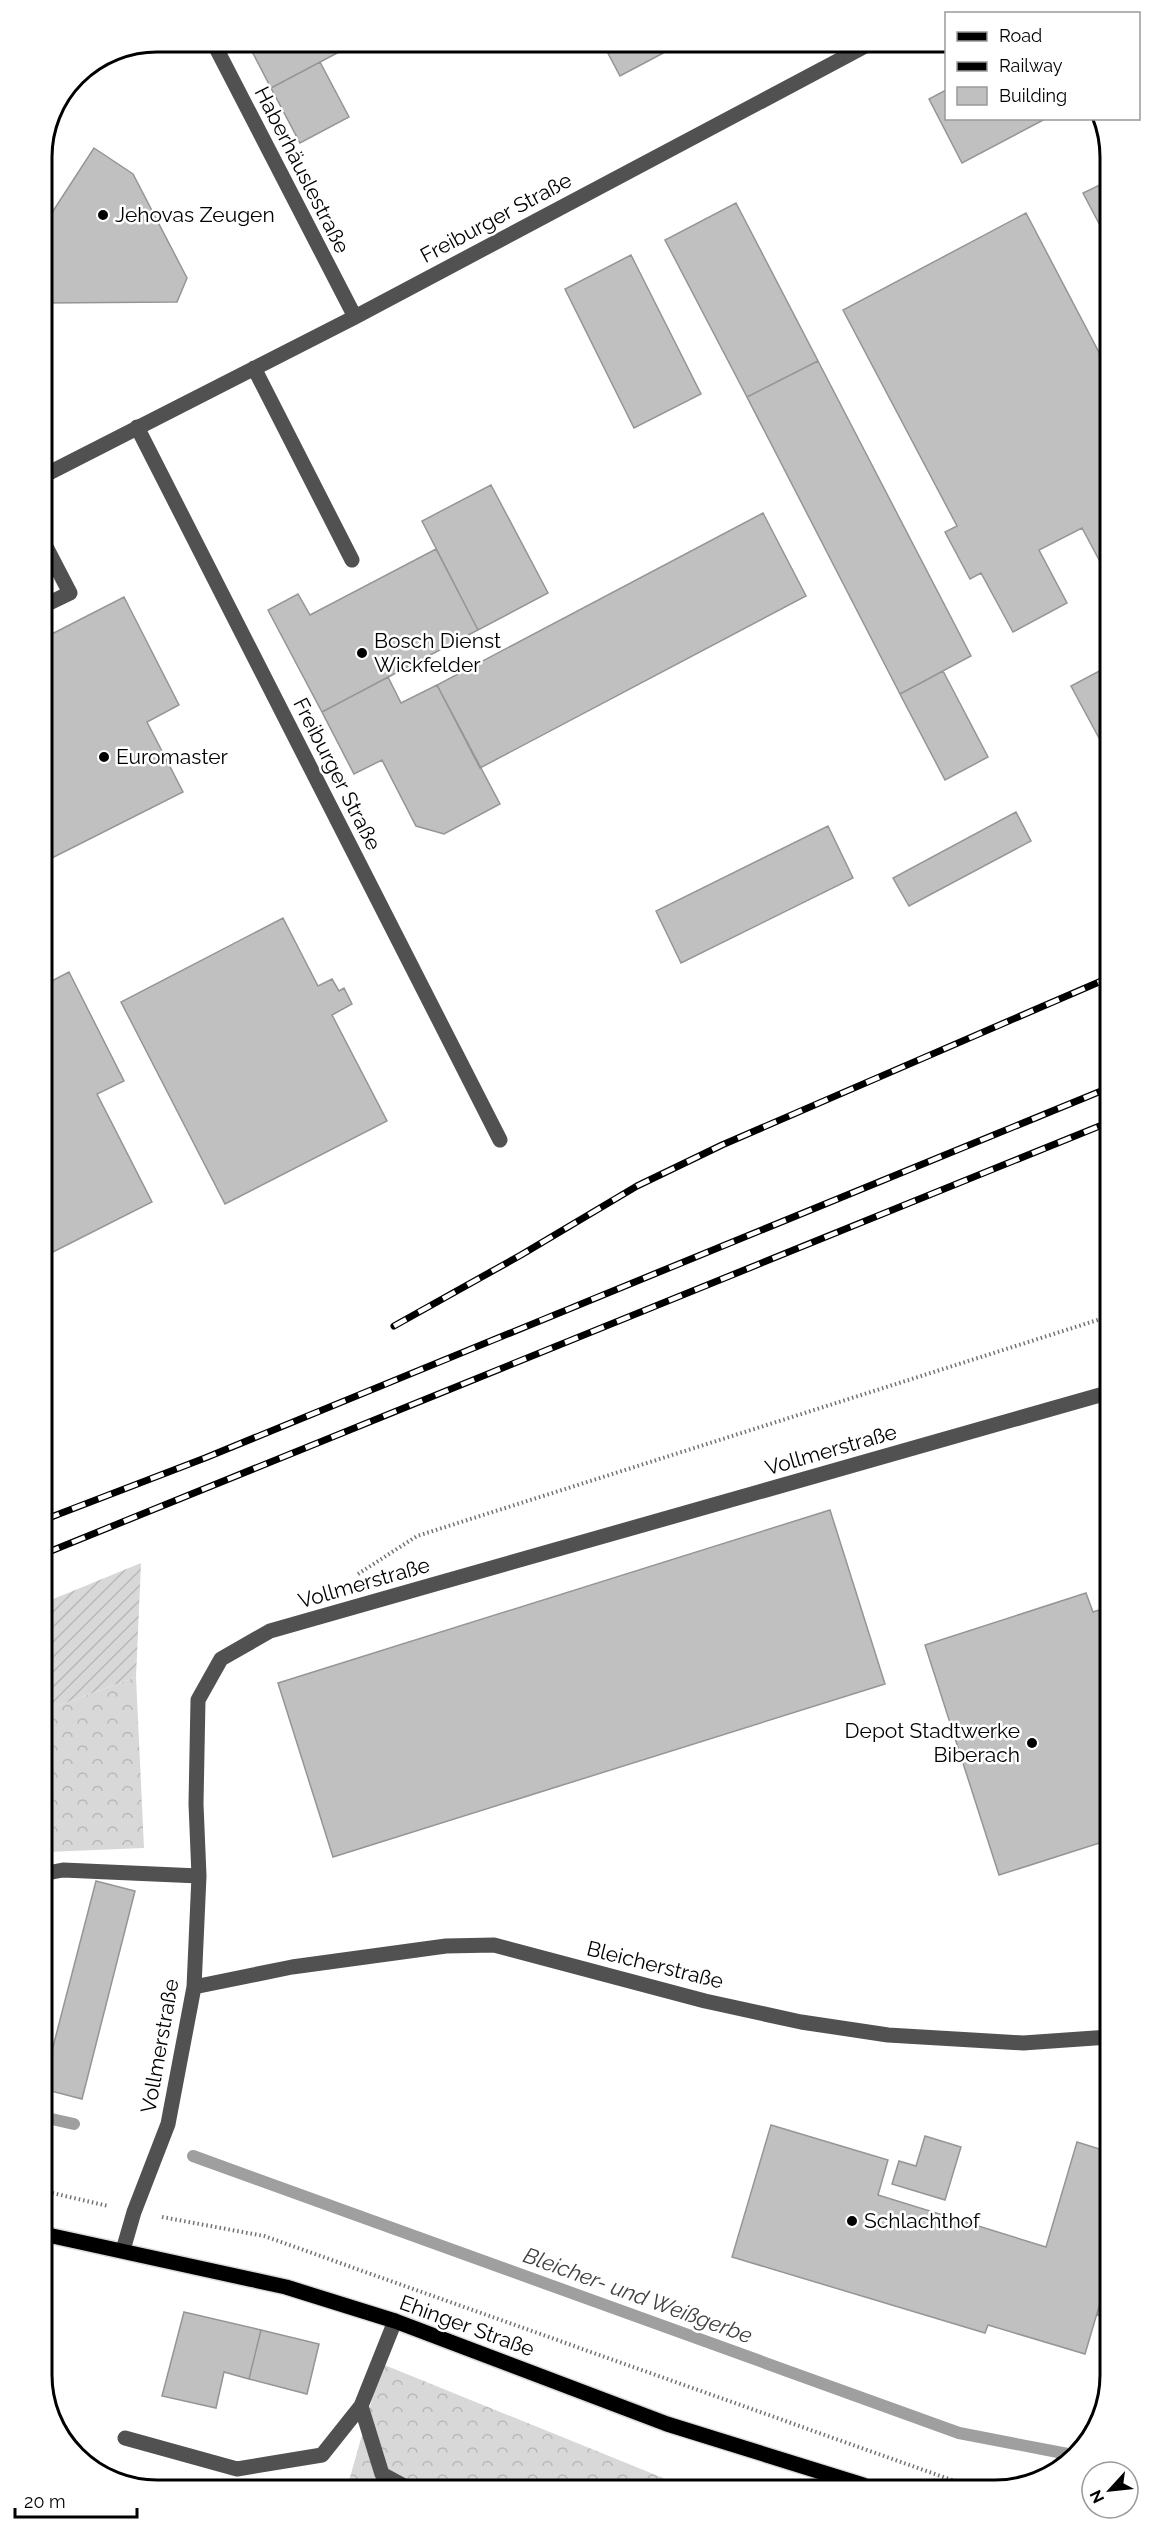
<svg xmlns="http://www.w3.org/2000/svg" width="1152" height="2532" font-family="Raleway,sans-serif">
<defs>
<pattern id="forest-crowns" width="20" height="18" patternUnits="userSpaceOnUse" patternTransform="scale(1.5)"><rect width="20" height="18" fill="#d8d8d8"/><path d="M2 6a3 3 0 1 1 6 0M12 15a3 3 0 1 1 6 0" fill="none" stroke="#b8b8b8"/></pattern>
<pattern id="garden-furrows" width="10" height="10" patternUnits="userSpaceOnUse" patternTransform="scale(1.5)"><rect width="10" height="10" fill="#d8d8d8"/><path d="M-1 1l2-2M0 10L10 0M9 11l2-2" fill="none" stroke="#b8b8b8"/></pattern>
</defs>
<rect width="100%" height="100%" fill="#fff"/>
<path fill="url(#forest-crowns)" d="M136,1677L144,1848L47,1852L46,1710Z
M382,2364L683,2486L347,2488Z"/>
<path fill="url(#garden-furrows)" d="M141,1563L136,1677L46,1710V1602Z"/>
<g fill="none" stroke-linecap="round" stroke-linejoin="round">
<path stroke="#9f9f9f" stroke-width="12" d="M47,2118L74,2124
M193,2156L959,2433L1073,2455"/>
</g>
<path fill="#c0c0c0" stroke="#959595" stroke-width="1.5" d="M247,42H358L271,88Z
M602,42H684L620,76Z
M320,62L349,117L300,143L271,88Z
M946,90V118H1047L962,163L929,99Z
M94,148L133,174L187,278L177,302L43,303L42,228Z
M1104,183V233L1083,193Z
M736,203L818,361L747,397L665,240Z
M1026,213L1104,362L1105,571L1082,528L1039,550L1067,603L1013,632L981,573L970,579L945,532L957,526L843,310Z
M631,255L701,394L634,428L565,289Z
M818,361L971,656L900,694L747,397Z
M491,485L548,593L478,630L422,521Z
M763,513L806,596L480,768L437,685Z
M436,549L478,630L322,712L268,610L298,594L310,615Z
M124,597L179,705L147,722L183,792L44,862V638Z
M1105,668L1106,751L1071,686Z
M943,671L988,757L945,780L900,694Z
M388,677L401,703L437,685L500,804L444,834L416,826L382,760L354,774L322,712Z
M1016,812L1031,841L909,906L893,878Z
M828,826L853,878L681,963L656,911Z
M283,918L318,986L332,979L339,991L344,988L352,1004L332,1015L387,1121L225,1204L121,1002Z
M69,972L124,1081L97,1094L152,1202L45,1256L44,985Z
M830,1510L885,1684L333,1857L278,1683Z
M1086,1593L1093,1612L1108,1607L1109,1840L999,1875L925,1645Z
M96,1881L135,1891L82,2099L47,2090V2070Z
M771,2125L888,2160L878,2195L1046,2247L1077,2142L1109,2152L1110,2295L1103,2293L1085,2354L988,2325L985,2333L732,2257Z
M925,2136L961,2147L945,2200L892,2184L899,2161L916,2166Z
M1103,2293L1110,2295V2319L1097,2315Z
M184,2312L261,2330L249,2379L224,2372L216,2408L162,2396Z
M1110,2324V2357L1100,2354Z
M261,2330L319,2344L307,2394L249,2379Z"/>
<g fill="none" stroke-linecap="round" stroke-linejoin="round">
<defs>
<path id="major" d="M48,2235L286,2287L395,2321L667,2424L863,2485"/>
</defs>
<use href="#major" stroke="#dbdbdb" stroke-width="18"/>
<path stroke="#737373" stroke-width="4" stroke-dasharray="1.5 3" stroke-linecap="butt" d="M358,1574L417,1536L1107,1317
M48,2192L108,2206
M162,2217L264,2236L963,2484"/>
<path stroke="#515151" stroke-width="15" d="M213,42L355,317
M254,368L352,560
M137,427L500,1140
M43,476L355,317L873,42
M43,541L70,593L43,606
M47,1873L63,1870L199,1876
M194,1987L292,1967L446,1946L494,1945L705,2001L801,2022L888,2035L1023,2043L1109,2037
M123,2250L134,2212L168,2124L194,1987L199,1876L196,1804L198,1700L221,1659L270,1631L1107,1393
M361,2406L382,2474L408,2488
M125,2438L237,2469L322,2455L361,2406L395,2321"/>
<use href="#major" stroke="#000" stroke-width="15"/>
<defs>
<path id="rail" d="M394,1326L521,1255L637,1186L722,1145L1106,979
M46,1519L205,1458L1106,1089
M46,1553L1107,1123"/>
</defs>
<use href="#rail" stroke="#000" stroke-width="7"/>
<use href="#rail" stroke="#fff" stroke-width="4.5" stroke-dasharray="14" stroke-linecap="butt"/>
</g>
<g fill="#000" stroke="#fff" stroke-width="2">
<circle cx="103" cy="215" r="6"/>
<circle cx="362" cy="653" r="6"/>
<circle cx="104" cy="757" r="6"/>
<circle cx="1032" cy="1743" r="6"/>
<circle cx="852" cy="2221" r="6"/>
</g>
<g text-anchor="middle" stroke-width="5" stroke-linejoin="round" paint-order="stroke">
<g font-size="21" fill="#000" stroke="#fff">
<text transform="translate(302 170) rotate(63)" y="7">Haberhäuslestraße</text>
<text transform="translate(496 218) rotate(-28)" y="7">Freiburger Straße</text>
<text transform="translate(337 774) rotate(63)" y="7">Freiburger Straße</text>
<text transform="translate(831 1450) rotate(-16)" y="7">Vollmerstraße</text>
<text transform="translate(364 1583) rotate(-16)" y="7">Vollmerstraße</text>
<text transform="translate(655 1965) rotate(14)" y="7">Bleicherstraße</text>
<text transform="translate(160 2046) rotate(-80)" y="7">Vollmerstraße</text>
<text transform="translate(467 2326) rotate(20)" y="7">Ehinger Straße</text>
</g>
<g font-size="21" fill="#000" stroke="#fff" text-anchor="start">
<text x="115" y="222">Jehovas Zeugen</text>
<text x="374" y="648">Bosch Dienst<tspan x="374" dy="24">Wickfelder</tspan></text>
<text x="116" y="764">Euromaster</text>
<text x="1020" y="1738" text-anchor="end">Depot Stadtwerke<tspan x="1020" dy="24">Biberach</tspan></text>
<text x="864" y="2228">Schlachthof</text>
</g>
<g font-size="22" font-style="italic" fill="#404040" stroke="#fff">
<text transform="translate(638 2295) rotate(20)" y="8">Bleicher- und Weißgerbe</text>
</g>
</g>
<path d="M0 0H1152V2532H0ZM157 52H995A105 105 0 0 1 1100 157V2375A105 105 0 0 1 995 2480H157A105 105 0 0 1 52 2375V157A105 105 0 0 1 157 52Z" fill="#fff" fill-rule="evenodd"/>
<path fill="none" stroke="#000" stroke-width="3" d="M157 52H995A105 105 0 0 1 1100 157V2375A105 105 0 0 1 995 2480H157A105 105 0 0 1 52 2375V157A105 105 0 0 1 157 52Z"/>
<rect x="945" y="12" width="195" height="108" fill="#ffffff" stroke="#999999" stroke-width="1.5"/>
<rect x="957" y="32" width="30" height="9" fill="#000000" stroke="#999999" stroke-width="1.5"/>
<text x="999" y="42" font-size="18" fill="#000000">Road</text>
<rect x="957" y="62" width="30" height="9" fill="#000000" stroke="#999999" stroke-width="1.5"/>
<text x="999" y="72" font-size="18" fill="#000000">Railway</text>
<rect x="957" y="87" width="30" height="18" fill="#c0c0c0" stroke="#999999" stroke-width="1.5"/>
<text x="999" y="102" font-size="18" fill="#000000">Building</text>
<g transform="translate(1110 2490) rotate(243)"><circle r="28" fill="#ffffff" stroke="#999999" stroke-width="1.5"/>
<path d="M0-4.5L10 22L0 15L-10 22Z" fill="#000000"/>
<text y="-9" font-size="16" font-weight="bold" text-anchor="middle" fill="#000000">N</text>
</g>
<path d="M15 2508v9h122v-9" fill="none" stroke="#000000" stroke-width="3"/>
<text x="24" y="2508" font-size="18" fill="#000000" stroke="#ffffff" stroke-width="4.5" paint-order="stroke">20 m</text>
</svg>
